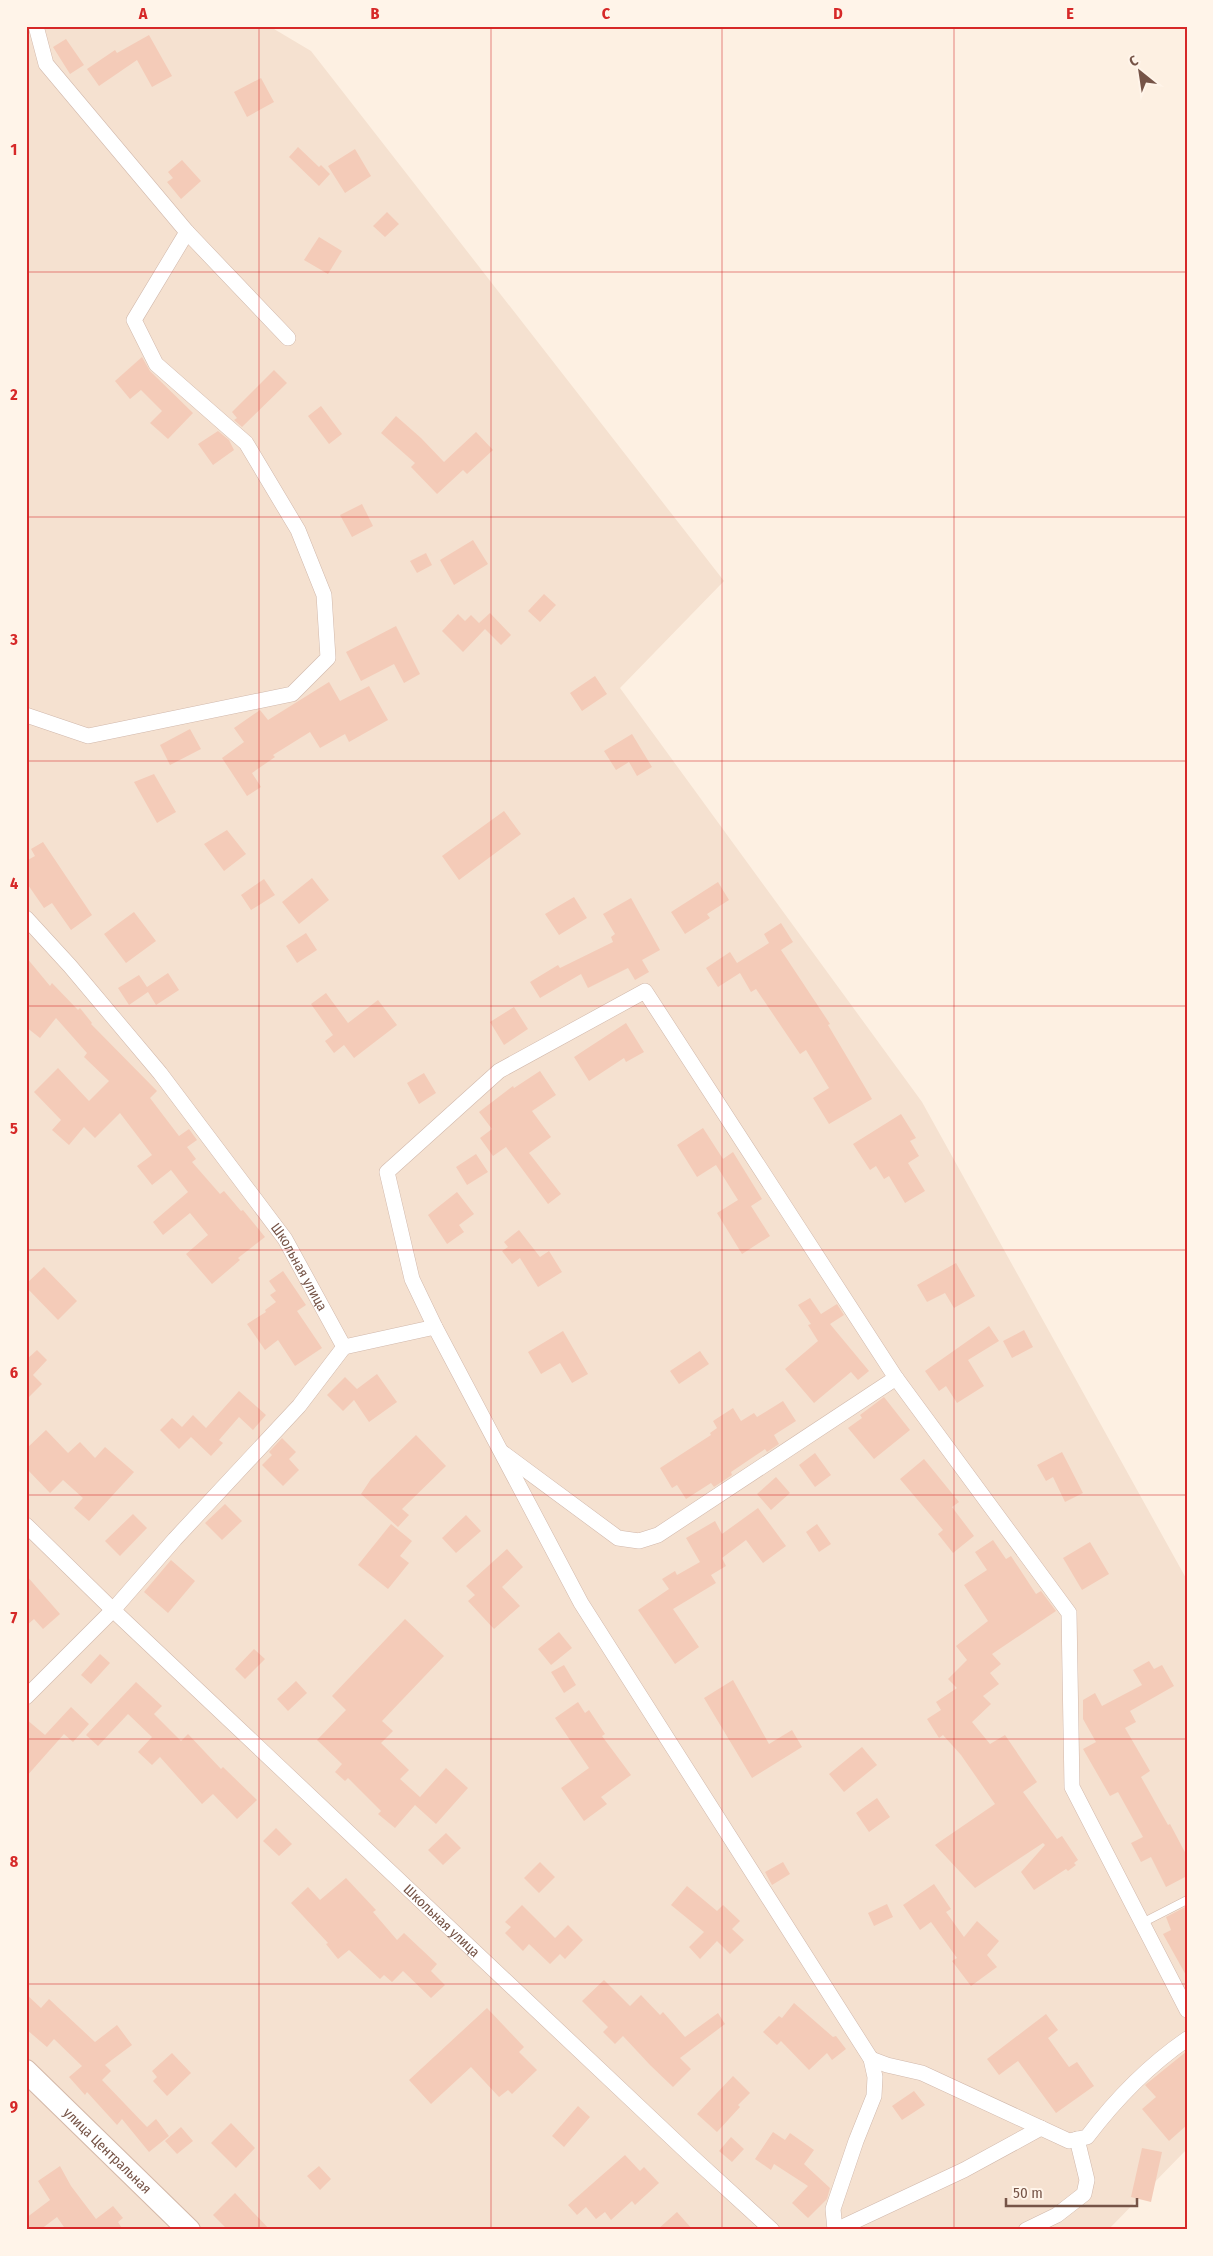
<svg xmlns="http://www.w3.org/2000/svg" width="1213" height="2256" font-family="'Fira Sans Condensed',sans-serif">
<rect width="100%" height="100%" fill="#fdf0e2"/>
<path fill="#f5e1d0" d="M26,26H269L311,51L724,581L620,688L922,1102L1187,1580V2149L1108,2230H26Z"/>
<path fill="#f4cbb8" d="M149,35L172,76L152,87L137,60L99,86L87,69L115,50L117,53Z
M66,39L84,65L70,74L53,47Z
M261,78L274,102L247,117L234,92Z
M298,147L319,167L321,165L330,174L319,186L289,157Z
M355,149L371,176L345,193L328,166Z
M182,160L201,181L181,199L167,182L173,178L168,172Z
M387,212L399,224L385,237L373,226Z
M319,237L342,251L328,274L304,260Z
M142,357L150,371L193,413L168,439L150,423L162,411L141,390L130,399L115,381Z
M274,370L287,383L242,427L234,420L237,418L232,412Z
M321,406L342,434L329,444L308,416Z
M396,416L421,438L444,462L476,432L493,450L467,474L463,470L437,494L411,467L415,463L381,433Z
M218,431L229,440L234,450L213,465L198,444Z
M362,504L373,526L352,537L340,515Z
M473,540L488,564L454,585L440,560Z
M426,553L432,565L417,573L410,561Z
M544,594L556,605L540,622L528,611Z
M490,613L511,635L501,645L485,629L463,652L442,631L458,614L465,621L471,615L481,625L479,623Z
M396,626L420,674L404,683L394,664L361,681L346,652Z
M595,676L607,694L582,711L570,693Z
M329,682L340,701L369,686L388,720L349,742L345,734L320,748L310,732L273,755L275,757L252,773L261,787L247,796L222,758L244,742L234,728L260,710L268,720Z
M190,729L201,749L170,765L160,745Z
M632,734L652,767L637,776L629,762L616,770L604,751Z
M154,774L176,812L157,823L134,782Z
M504,811L521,834L459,880L442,856Z
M227,830L246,854L224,871L204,844Z
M43,842L92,915L71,930L52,903L44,908L26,882V861L35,856L31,849Z
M312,878L329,900L299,924L282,902Z
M264,879L275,895L251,910L241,895Z
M718,882L729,900L707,914L710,918L685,934L671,912Z
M574,897L587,918L559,935L545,914Z
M631,898L660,950L642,960L649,972L635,980L628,968L588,988L581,974L540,998L530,982L558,965L560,968L613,942L611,937L615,934L603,914Z
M134,912L156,941L126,963L104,934Z
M781,923L793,942L781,950L830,1024L828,1025L872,1099L829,1124L813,1098L829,1088L806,1050L800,1054L756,989L751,992L740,973L718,987L706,968L730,952L737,963L769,943L764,934Z
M306,933L317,950L297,963L286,946Z
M26,957L50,986L52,983L78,1010L80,1008L92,1023L91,1024L157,1091L150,1098L179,1136L189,1129L197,1140L187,1147L196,1159L192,1162L220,1194L224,1191L241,1211L243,1210L265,1237L238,1258L240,1260L212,1284L186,1254L208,1235L190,1213L163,1235L153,1222L188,1192L171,1170L152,1185L137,1166L152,1155L120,1113L95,1138L84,1127L69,1145L52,1130L61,1120L34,1092L58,1068L89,1101L109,1081L84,1057L87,1053L56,1018L40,1038L26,1027Z
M168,973L179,990L156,1005L148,992L129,1005L118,988L139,975L147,987Z
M326,993L348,1023L378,1000L397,1025L354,1058L344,1045L334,1053L325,1041L333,1035L311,1004Z
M514,1007L528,1029L504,1045L490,1022Z
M626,1023L644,1052L626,1062L624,1058L589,1081L574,1057Z
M540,1071L556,1095L532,1111L551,1137L529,1153L561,1194L548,1204L506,1147L493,1156L480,1138L492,1129L479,1112L513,1086L514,1088Z
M424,1073L436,1093L419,1104L407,1083Z
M901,1114L916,1138L910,1141L919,1156L908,1163L925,1191L905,1203L889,1176L884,1179L876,1166L870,1170L853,1144Z
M703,1128L723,1159L733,1152L762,1199L751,1206L770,1236L742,1254L717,1213L738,1200L716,1165L697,1177L677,1145Z
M476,1154L488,1172L467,1185L456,1167Z
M457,1192L474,1214L459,1225L464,1232L447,1244L428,1215Z
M519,1230L540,1257L549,1251L562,1272L538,1287L520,1258L512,1264L502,1251L508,1247L504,1242Z
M956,1263L975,1296L954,1308L945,1293L927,1302L917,1285Z
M44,1267L77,1301L58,1320L26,1287V1284Z
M283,1271L306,1305L297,1311L322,1348L295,1366L278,1340L265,1350L247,1324L266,1312L265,1310L276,1302L270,1295L276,1291L269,1281Z
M810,1298L821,1314L837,1304L844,1315L830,1324L869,1371L858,1380L851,1372L814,1403L785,1369L818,1341L808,1325L811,1324L798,1305Z
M989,1326L999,1341L968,1360L984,1386L957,1403L946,1386L939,1391L925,1371Z
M1024,1330L1033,1347L1012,1358L1003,1341Z
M563,1331L588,1374L572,1383L560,1363L541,1374L528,1352Z
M37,1350L47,1360L33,1375L42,1384L26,1400V1360Z
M700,1351L709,1364L679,1384L670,1371Z
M377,1374L397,1402L369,1422L354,1400L343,1411L327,1395L345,1377L357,1389Z
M239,1391L266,1415L253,1430L239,1417L219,1440L223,1443L211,1456L191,1437L179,1449L160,1430L172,1418L182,1427L193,1415L206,1428Z
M884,1397L910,1430L874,1459L848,1428L862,1418L860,1415Z
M783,1401L796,1421L774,1435L779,1444L767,1452L765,1449L731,1472L732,1475L714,1487L711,1483L686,1499L677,1485L672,1488L660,1468L711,1435L710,1433L717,1428L713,1421L733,1408L741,1421L754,1413L757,1417Z
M46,1430L68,1453L80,1442L95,1458L105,1447L134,1472L89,1521L74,1508L83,1498L63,1480L50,1493L26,1468V1449Z
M416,1435L446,1466L402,1509L409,1515L398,1527L361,1494L371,1479Z
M282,1438L296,1452L289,1459L299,1470L283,1486L262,1465L272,1455L269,1452Z
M1062,1452L1083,1493L1065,1502L1053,1477L1046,1481L1037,1465Z
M815,1453L831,1475L815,1487L799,1465Z
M924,1459L959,1502L952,1507L974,1536L953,1553L938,1534L943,1530L900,1479Z
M776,1477L790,1493L771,1510L757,1494Z
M225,1504L242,1521L222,1540L205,1523Z
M758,1508L786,1546L763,1563L746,1540L722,1558L726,1566L711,1575L716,1583L673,1609L699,1647L675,1664L638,1610L669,1589L662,1579L675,1571L677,1575L700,1562L686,1538L715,1521L722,1534Z
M133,1514L147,1528L120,1556L105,1541Z
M466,1515L481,1531L456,1553L442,1538Z
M391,1524L412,1541L400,1556L409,1563L388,1589L358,1565Z
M817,1524L831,1544L819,1552L806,1532Z
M993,1540L1006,1559L1011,1556L1036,1594L1041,1591L1056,1611L992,1654L1001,1664L990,1673L999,1684L983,1696L991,1704L972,1722L990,1744L1005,1735L1037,1782L1023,1792L1057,1839L1062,1836L1078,1860L1074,1863L1076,1865L1068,1871L1066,1869L1034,1890L1021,1872L1045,1845L1043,1843L975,1888L935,1845L995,1804L961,1755L943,1735L939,1738L927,1719L941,1710L936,1702L957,1688L948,1679L967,1660L956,1646L988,1621L964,1585L987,1570L975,1552Z
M1090,1542L1109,1574L1082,1590L1063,1558Z
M507,1549L523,1567L502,1587L520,1606L494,1629L468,1601L475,1595L466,1586Z
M171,1560L195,1581L168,1613L144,1592Z
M26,1575L60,1614L43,1629L34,1619L26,1626Z
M405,1619L444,1656L382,1721L393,1731L381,1743L409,1770L400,1779L420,1797L446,1768L468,1788L436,1824L415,1805L395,1828L378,1814L381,1811L348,1778L345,1781L335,1772L342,1764L317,1740L346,1710L332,1696Z
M559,1632L572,1648L551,1665L538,1649Z
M254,1649L265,1659L245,1679L235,1669Z
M100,1654L110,1663L91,1684L81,1675Z
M1149,1661L1154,1669L1162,1665L1174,1686L1130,1711L1136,1722L1125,1728L1150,1771L1141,1777L1168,1825L1170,1824L1187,1856V1876L1166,1887L1151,1857L1141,1862L1131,1843L1143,1837L1118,1792L1110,1796L1083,1749L1096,1742L1083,1719V1700L1095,1693L1102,1706L1142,1685L1133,1670Z
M564,1665L576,1685L564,1693L551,1672Z
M733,1680L769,1744L792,1730L802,1747L752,1778L704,1698Z
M296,1681L307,1693L288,1711L277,1699Z
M136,1682L162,1706L154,1714L181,1741L188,1734L221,1769L223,1767L257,1800L237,1819L213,1794L202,1804L160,1757L152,1765L138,1752L152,1737L128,1714L98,1746L86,1735Z
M578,1702L585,1713L589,1710L605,1734L602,1736L631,1775L601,1797L607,1804L584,1821L561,1788L589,1768L555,1718Z
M71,1707L89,1724L73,1742L64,1734L26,1777V1719L45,1735Z
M862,1747L877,1765L844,1792L829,1774Z
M877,1798L890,1817L869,1832L856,1813Z
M276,1828L292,1844L279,1856L263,1841Z
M446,1833L461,1848L443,1865L428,1850Z
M540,1862L555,1877L539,1893L524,1878Z
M783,1862L790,1874L772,1885L765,1872Z
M346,1878L376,1910L373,1912L397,1940L404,1933L437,1964L431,1971L445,1985L431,1998L403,1971L392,1982L384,1975L380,1979L349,1950L338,1959L326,1944L328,1943L291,1903L308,1887L320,1900Z
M934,1884L951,1909L946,1912L964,1937L977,1921L999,1941L987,1955L997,1967L971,1986L952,1961L957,1958L931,1922L920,1930L903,1905Z
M687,1886L717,1911L723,1905L740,1921L732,1929L744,1940L730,1954L717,1941L700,1959L689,1947L704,1932L671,1905Z
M887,1904L893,1917L874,1926L868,1913Z
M522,1905L555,1938L568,1925L583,1940L565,1959L560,1954L550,1964L529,1944L523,1951L505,1933L511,1927L505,1922Z
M1187,1906V1977L1163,1934L1171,1930L1166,1917Z
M604,1980L630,2006L641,1995L660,2015L663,2012L685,2037L718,2013L725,2024L680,2058L691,2069L673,2087L650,2065L623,2036L615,2044L603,2032L608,2027L582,2001Z
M26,1994L41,2008L49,1999L95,2042L117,2025L132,2045L105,2065L111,2071L102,2080L147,2127L156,2119L169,2136L149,2152L122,2119L117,2125L87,2092L85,2095L69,2077L82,2066L54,2039L47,2047L26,2029Z
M794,2003L833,2037L836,2036L846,2049L832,2060L827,2053L809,2070L781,2041L777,2045L763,2032L779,2016L782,2018Z
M487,2008L524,2047L519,2052L537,2070L512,2094L508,2090L499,2097L471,2067L431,2104L409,2080Z
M1046,2014L1058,2030L1048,2038L1069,2067L1077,2062L1094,2086L1056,2113L1018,2061L999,2075L987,2059Z
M1187,2051V2125L1169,2141L1142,2109L1156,2097L1145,2085Z
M172,2053L191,2073L167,2096L153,2081L157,2077L152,2071Z
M733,2076L750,2093L738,2105L740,2107L717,2132L697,2114Z
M914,2091L925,2105L902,2120L892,2106Z
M578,2106L590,2117L564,2147L552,2136Z
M231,2123L255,2148L236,2168L211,2143Z
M181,2127L193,2141L177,2154L165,2141Z
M773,2132L785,2140L790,2133L814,2150L804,2164L830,2188L827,2199L808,2218L792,2203L808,2186L774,2164L771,2170L755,2159Z
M731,2137L744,2149L732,2162L719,2151Z
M1142,2148L1162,2152L1151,2202L1131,2197Z
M625,2155L640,2171L644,2167L659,2183L635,2205L632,2201L611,2220L605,2212L596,2219L586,2207L577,2215L568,2205Z
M60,2166L71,2186L96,2219L113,2206L123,2218L118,2222L123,2230H66L57,2217L40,2230H26V2218L50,2200L38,2181Z
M319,2166L331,2179L320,2190L307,2176Z
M235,2193L270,2230H228L213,2215Z
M677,2212L693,2230H657Z"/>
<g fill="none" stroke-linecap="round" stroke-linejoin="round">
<defs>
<path id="lane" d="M1142,1923L1187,1900"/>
<g id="street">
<path d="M187,232L288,338"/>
<path d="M26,715L88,736L292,694L328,658L324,595L298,530L246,443L156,364L134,320L187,232L46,64L36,26"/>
<path id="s1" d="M26,918L70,966L160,1073L285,1239L344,1347"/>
<path d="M344,1347L435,1327"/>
<path d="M503,1453L618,1538L639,1541L658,1535L896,1378"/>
<path id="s2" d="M26,1525L113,1610L689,2154L772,2230"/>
<path d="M26,1697L113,1610L175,1539L299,1406L344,1347"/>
<path d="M871,2059L887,2065L922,2073L1069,2141L1087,2137C1115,2100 1148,2066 1187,2039"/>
<path d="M835,2230L833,2209L856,2141L874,2096L875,2077L871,2059L581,1603L435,1327L412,1279L387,1172L499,1071L645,991L896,1378L1069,1613L1072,1787L1187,2010"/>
<path d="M836,2230L964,2170L1041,2128"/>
<path d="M1026,2230L1057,2215L1084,2194L1087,2180L1077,2139"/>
</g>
<g id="secondary">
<path id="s3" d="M26,2071L189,2230"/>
</g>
</defs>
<use href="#lane" stroke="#d1b8ab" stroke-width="9"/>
<use href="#street" stroke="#d1b8ab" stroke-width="16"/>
<use href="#secondary" stroke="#d4b8a8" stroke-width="24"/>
<use href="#lane" stroke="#fff" stroke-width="8"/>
<use href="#street" stroke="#fff" stroke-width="15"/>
<use href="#secondary" stroke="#fff" stroke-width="22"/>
</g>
<path fill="none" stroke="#d62828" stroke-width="1" stroke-opacity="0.55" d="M259,26V2230M491,26V2230M722,26V2230M954,26V2230M26,272H1187M26,517H1187M26,761H1187M26,1006H1187M26,1250H1187M26,1495H1187M26,1739H1187M26,1984H1187"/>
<g text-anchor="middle" stroke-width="4" stroke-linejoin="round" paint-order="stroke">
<g font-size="14" fill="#765447" stroke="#fff4e9">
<text dy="5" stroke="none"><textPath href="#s1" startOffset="444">Школьная улица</textPath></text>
<text dy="5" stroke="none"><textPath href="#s2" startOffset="574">Школьная улица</textPath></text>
<text dy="5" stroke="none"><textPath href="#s3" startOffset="114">улица Центральная</textPath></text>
</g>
</g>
<rect width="1213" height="2256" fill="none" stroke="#fff4e9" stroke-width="55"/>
<g transform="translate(1140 72) rotate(330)" stroke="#fff4e9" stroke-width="4" paint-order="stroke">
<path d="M0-4L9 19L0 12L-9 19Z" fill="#765447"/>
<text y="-8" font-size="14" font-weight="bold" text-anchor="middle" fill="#765447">С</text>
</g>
<path d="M1006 2198v8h131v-8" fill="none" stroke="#765447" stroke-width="2.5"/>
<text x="1013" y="2198" font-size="15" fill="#765447" stroke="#fff4e9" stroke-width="4" paint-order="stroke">50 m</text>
<rect x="28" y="28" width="1158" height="2200" fill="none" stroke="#d62828" stroke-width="2"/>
<g font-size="16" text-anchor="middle" font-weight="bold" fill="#d62828">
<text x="143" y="19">A</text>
<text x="375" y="19">B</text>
<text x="606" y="19">C</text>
<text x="838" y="19">D</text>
<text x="1070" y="19">E</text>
<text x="14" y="155">1</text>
<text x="14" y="400">2</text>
<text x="14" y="645">3</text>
<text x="14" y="889">4</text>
<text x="14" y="1134">5</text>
<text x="14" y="1378">6</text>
<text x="14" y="1623">7</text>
<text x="14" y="1867">8</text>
<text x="14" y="2112">9</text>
</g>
</svg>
